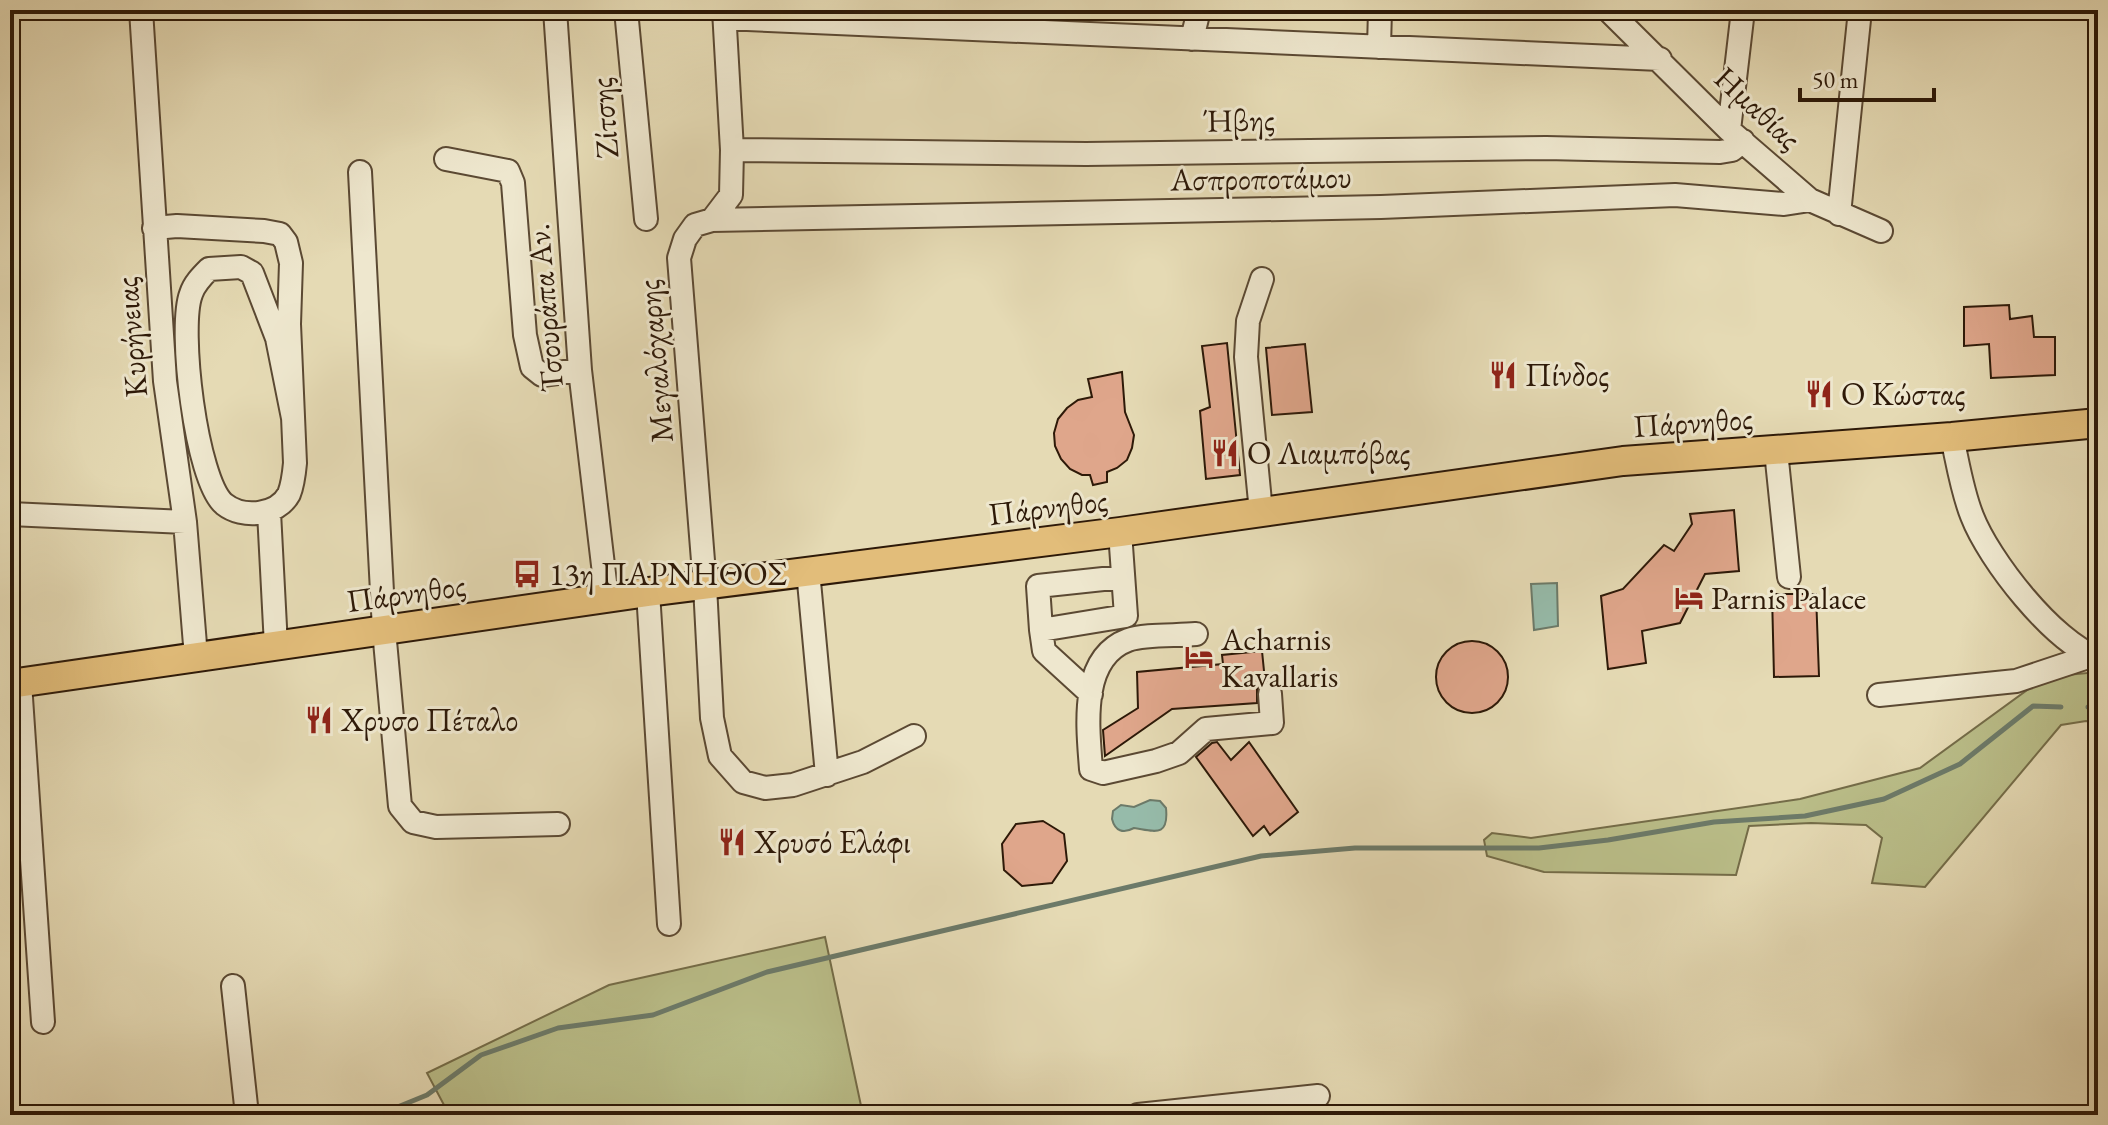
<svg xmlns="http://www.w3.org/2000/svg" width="2108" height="1125" font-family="'EB Garamond',serif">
<rect width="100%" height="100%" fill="#e5dab4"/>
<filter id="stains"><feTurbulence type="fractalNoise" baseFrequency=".0025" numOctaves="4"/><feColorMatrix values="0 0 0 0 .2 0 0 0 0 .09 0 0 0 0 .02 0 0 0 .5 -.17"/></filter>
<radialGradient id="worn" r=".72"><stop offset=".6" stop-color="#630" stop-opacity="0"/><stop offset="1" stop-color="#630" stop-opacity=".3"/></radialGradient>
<path fill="#babe89" stroke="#746c48" stroke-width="2" d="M2098,672V723L2086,721L2061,725L1925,887L1872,883L1882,838L1866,825L1811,823L1749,826L1736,875L1544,872L1487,856L1484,840L1492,833L1531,838L1800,799L1920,768L2045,677Z
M825,937L863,1115H444V1105L427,1073L609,985Z"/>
<path fill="#96bbaa" stroke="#6c7a69" stroke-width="2" d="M1557,583L1558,626L1534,630L1531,584Z
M1150,800L1160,801L1166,808C1169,838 1154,831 1134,828C1123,834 1115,831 1112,819L1113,811L1121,805L1134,807Z"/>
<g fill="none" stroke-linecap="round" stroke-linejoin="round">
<path stroke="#6c7a69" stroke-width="5" d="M2088,707H2098
M378,1115L427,1095L481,1055L558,1028L653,1015L767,972L1261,856L1355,848H1539L1608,840L1714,822L1805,816L1884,799L1960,764L2033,706L2061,707"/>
</g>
<path fill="#dfa68b" stroke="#2d1908" stroke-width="2" d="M2009,305L2010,319L2032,316L2034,337H2055V375L1991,378L1989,344L1964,346V307Z
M1227,343L1240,475L1206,479L1200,411L1210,407L1202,346Z
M1305,344L1312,412L1272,415L1266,348Z
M1122,372L1125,412L1134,435L1132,448L1127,460L1117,468L1107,472V482L1093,485L1090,475H1082L1070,469L1061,459L1055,446L1054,433L1058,419L1067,408L1078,400L1092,397L1088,379Z
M1734,510L1739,571L1705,574L1680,623L1642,631L1646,663L1608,669L1601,596L1623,589L1664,545L1674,551L1692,524L1690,514Z
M1772,594H1816L1819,676L1774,677Z
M1436 677a36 36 0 1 1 72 0a36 36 0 1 1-72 0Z
M1262,651L1265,681L1257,689V703L1172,709L1105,756L1103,730L1138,708L1137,672L1223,664L1222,655Z
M1217,742L1231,760L1249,742L1298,812L1270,835L1264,826L1253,836L1196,757L1212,743Z
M1043,821L1064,834L1067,861L1052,883L1022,886L1004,870L1002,844L1016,824Z"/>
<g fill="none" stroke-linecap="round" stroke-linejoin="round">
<defs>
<path id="minor" d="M141,10L165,381L185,522L196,657
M555,10L580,370L607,599
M626,10L646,219
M724,10L732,150L731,195L712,220L695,225L685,239L679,258L705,586L712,718L720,756L743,782L765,788L793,785L863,762L914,736
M1608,10L1729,130L1810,200L1881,231
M724,18L1660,59
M1192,39L1199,10
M1379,47L1380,10
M1729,130L1743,10
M732,150L1086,154L1546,148L1720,152L1732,150L1743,141
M446,159L508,171L513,183L525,335L532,367L542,375L580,370
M360,172L384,630L400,806L413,822L436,827L558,824
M1839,214L1860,10
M712,220L1381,207L1675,195L1784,204L1810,200
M154,228L177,226L264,231L280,234L286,242L291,263L289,324L295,463C294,474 293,484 289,494C277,516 243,519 224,504C196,480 178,328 191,294C194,284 202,276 209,269L241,267L252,273L277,338L293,418
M1952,437C1958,464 1962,491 1972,516C1989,560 2053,642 2098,658
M1776,451L1789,577
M269,512L276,646
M1261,512L1246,357L1248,321L1262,279
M10,514L185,522
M808,571L827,775
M648,592L669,924
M1041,630L1038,586L1122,577
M1196,634C1177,636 1145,634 1128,640C1079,658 1088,728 1091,769L1103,773L1156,761L1179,753L1206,729L1272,723L1270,694
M20,683L43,1022
M1091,694L1044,651L1041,630L1126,616L1120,532
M1879,695L2016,681L2091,656
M233,986L247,1115
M1138,1115L1318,1096"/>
<path id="major" d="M10,684L648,592L1120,532L1623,461L1952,437L2098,423"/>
</defs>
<use href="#minor" stroke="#5b4933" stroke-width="26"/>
<use href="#major" stroke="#2d1908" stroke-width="32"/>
<use href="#minor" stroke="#eee7ce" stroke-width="22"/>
<use href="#major" stroke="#e2bd7a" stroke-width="28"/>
</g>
<defs>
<symbol id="restaurant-bare" viewBox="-9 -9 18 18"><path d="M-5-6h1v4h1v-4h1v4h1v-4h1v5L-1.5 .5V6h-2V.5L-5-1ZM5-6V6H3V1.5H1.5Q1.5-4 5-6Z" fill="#8f2418" stroke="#eee7ce" stroke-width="2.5" paint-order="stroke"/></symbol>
<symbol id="bus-bare" viewBox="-9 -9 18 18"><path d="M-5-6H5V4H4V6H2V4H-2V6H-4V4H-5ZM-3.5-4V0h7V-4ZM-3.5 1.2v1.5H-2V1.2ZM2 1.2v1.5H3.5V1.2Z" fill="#8f2418" stroke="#eee7ce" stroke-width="2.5" paint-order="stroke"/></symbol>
<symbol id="hotel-bare" viewBox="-9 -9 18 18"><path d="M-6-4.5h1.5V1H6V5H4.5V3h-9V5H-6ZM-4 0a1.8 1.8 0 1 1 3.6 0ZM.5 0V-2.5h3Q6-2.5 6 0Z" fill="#8f2418" stroke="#eee7ce" stroke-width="2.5" paint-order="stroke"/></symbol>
</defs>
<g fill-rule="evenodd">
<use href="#restaurant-bare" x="1483" y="355" width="40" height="40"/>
<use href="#restaurant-bare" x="1799" y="374" width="40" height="40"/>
<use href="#restaurant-bare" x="1205" y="433" width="40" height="40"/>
<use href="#bus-bare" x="507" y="554" width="40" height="40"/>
<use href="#hotel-bare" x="1669" y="578" width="40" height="40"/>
<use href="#hotel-bare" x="1179" y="637" width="40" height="40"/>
<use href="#restaurant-bare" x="299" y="700" width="40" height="40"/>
<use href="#restaurant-bare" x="712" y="822" width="40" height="40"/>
</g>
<g text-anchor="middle" stroke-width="6" stroke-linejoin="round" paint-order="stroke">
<g font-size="32" fill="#2d1908" stroke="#eee7ce">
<text transform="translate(1758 108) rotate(43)" y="11">Ημαθίας</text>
<text transform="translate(604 118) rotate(-95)" y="11">Ζίτσης</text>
<text transform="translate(1239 120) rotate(-1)" y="11">Ήβης</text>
<text transform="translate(1261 178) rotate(-1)" y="11">Ασπροποτάμου</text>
<text transform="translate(545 308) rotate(-95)" y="11">Τσουράπα Αν.</text>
<text transform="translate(131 337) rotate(-95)" y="11">Κυρήνειας</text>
<text transform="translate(655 361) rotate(-95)" y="11">Μεγαλόχαρης</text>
<text transform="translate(1693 422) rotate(-4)" y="11">Πάρνηθος</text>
<text transform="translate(1048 507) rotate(-7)" y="11">Πάρνηθος</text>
<text transform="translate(406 593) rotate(-8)" y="11">Πάρνηθος</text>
</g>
<g font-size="32" fill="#2d1908" stroke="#eee7ce" text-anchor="start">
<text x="1525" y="386">Πίνδος</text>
<text x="1841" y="405">Ο Κώστας</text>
<text x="1247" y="464">Ο Λιαμπόβας</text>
<text x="549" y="585">13η ΠΑΡΝΗΘΟΣ</text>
<text x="1711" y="609">Parnis Palace</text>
<text x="1221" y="650">Acharnis<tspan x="1221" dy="37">Kavallaris</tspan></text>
<text x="341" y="731">Χρυσο Πέταλο</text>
<text x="754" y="853">Χρυσό Ελάφι</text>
</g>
</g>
<rect width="2108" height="1125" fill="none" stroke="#e5dab4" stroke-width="40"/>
<rect x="12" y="12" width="2084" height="1101" fill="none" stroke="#2d1908" stroke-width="4"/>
<rect x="20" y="20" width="2068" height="1085" fill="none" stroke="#2d1908" stroke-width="2"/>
<path d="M1800 88v12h134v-12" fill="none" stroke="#2d1908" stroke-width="4"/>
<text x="1812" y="88" font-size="24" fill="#2d1908" stroke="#eee7ce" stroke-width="6" paint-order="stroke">50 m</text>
<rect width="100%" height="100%" filter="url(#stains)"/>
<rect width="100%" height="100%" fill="url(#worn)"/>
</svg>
